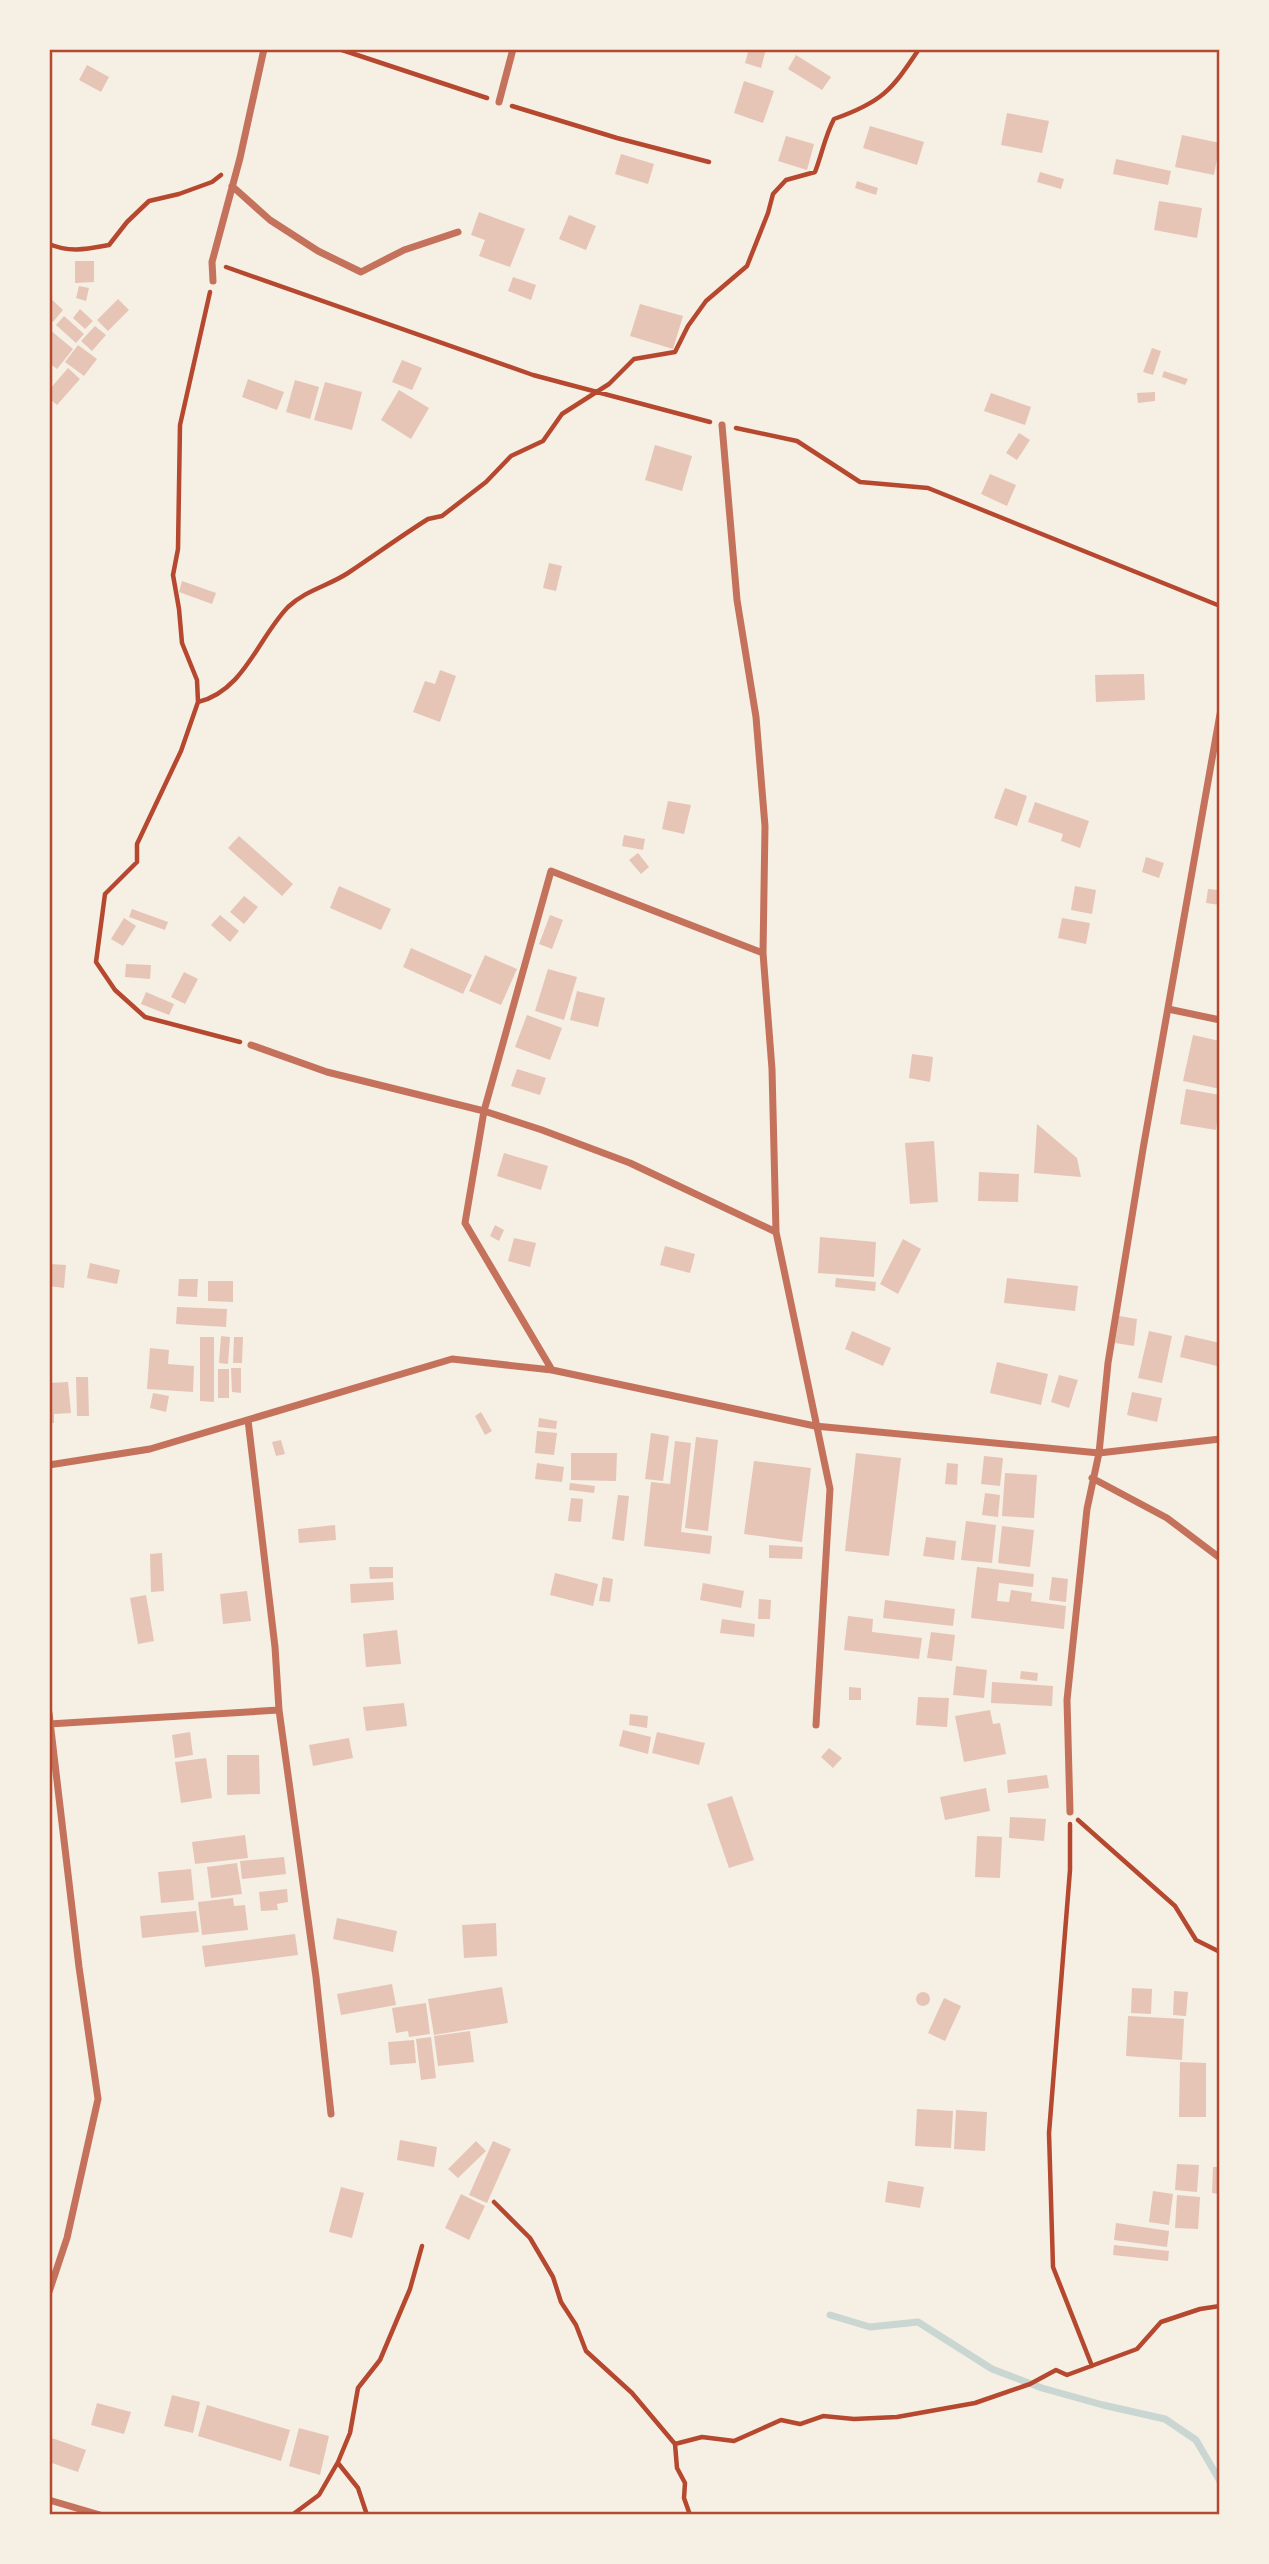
<svg xmlns="http://www.w3.org/2000/svg" width="1269" height="2564" font-family="Mulish,sans-serif">
<rect width="100%" height="100%" fill="#f6efe4"/>
<g fill="none" stroke-linecap="round" stroke-linejoin="round">
<path stroke="#c9d6d2" stroke-width="7" d="M830,2315L870,2327L918,2322L992,2369L1042,2388L1103,2405L1165,2419L1196,2440L1220,2481"/>
</g>
<path fill="#e6c5b7" d="M749,49H766L761,68L745,63Z
M796,55L831,77L822,90L788,69Z
M87,65L109,77L101,92L79,80Z
M744,81L774,91L763,123L734,113Z
M1007,113L1049,121L1042,153L1001,145Z
M870,126L924,142L917,165L863,148Z
M1182,135L1220,143L1214,175L1175,167Z
M786,136L814,144L807,170L778,161Z
M621,154L654,164L648,184L615,174Z
M1116,159L1171,171L1168,185L1113,174Z
M1040,172L1064,179L1061,189L1037,182Z
M857,181L878,188L876,195L855,188Z
M1159,201L1202,208L1197,238L1154,230Z
M479,212L525,229L510,267L479,256L485,240L471,235Z
M569,215L596,226L586,250L559,239Z
M75,261H94V282L75,283Z
M513,277L536,285L531,300L508,291Z
M79,286L89,288L86,301L76,298Z
M49,297L63,310L53,322L49,318Z
M118,299L129,310L108,331L97,320Z
M640,304L683,316L673,349L630,336Z
M80,309L93,321L85,329L73,318Z
M64,316L84,334L76,343L56,325Z
M95,326L106,335L92,351L81,341Z
M49,329L73,349L57,369L49,363Z
M78,345L97,359L84,376L65,362Z
M1152,348L1161,351L1153,375L1143,372Z
M402,360L422,368L412,390L392,382Z
M68,368L80,379L57,405L49,398V390Z
M1164,371L1188,379L1185,385L1162,377Z
M248,379L284,392L277,410L242,397Z
M295,380L319,387L310,419L286,412Z
M325,382L362,392L352,430L314,420Z
M399,390L429,408L411,439L381,420Z
M1155,392V401L1138,403L1137,393Z
M991,393L1031,407L1025,425L984,411Z
M1019,433L1030,440L1017,460L1006,453Z
M655,445L692,456L682,491L645,480Z
M990,474L1016,485L1007,506L981,494Z
M549,563L562,566L556,591L543,588Z
M182,581L216,593L212,604L179,592Z
M440,670L456,676L440,722L413,712L425,681L435,684Z
M1144,674L1145,700L1096,702L1095,675Z
M1005,788L1027,796L1017,826L994,818Z
M668,801L691,805L684,834L662,829Z
M1035,802L1089,821L1080,848L1061,841L1063,834L1028,822Z
M624,835L645,839L643,850L622,846Z
M239,836L293,884L282,896L228,848Z
M638,853L649,867L641,874L629,860Z
M1146,857L1164,863L1159,878L1142,872Z
M339,886L391,909L381,930L330,908Z
M1075,886L1096,890L1092,914L1071,910Z
M1208,889L1220,890V905L1206,903Z
M244,896L258,907L244,924L230,912Z
M132,909L168,922L165,930L129,917Z
M220,915L239,931L230,942L211,925Z
M550,915L563,920L552,949L539,944Z
M124,918L136,926L123,946L111,939Z
M1062,918L1090,923L1086,944L1058,938Z
M411,948L472,975L463,994L403,967Z
M485,955L517,969L501,1005L469,991Z
M126,964L151,965L150,979L125,977Z
M548,969L577,977L564,1020L535,1011Z
M184,972L198,979L185,1004L171,997Z
M577,991L605,998L598,1027L570,1020Z
M146,992L174,1004L169,1015L141,1004Z
M527,1015L562,1028L550,1060L515,1047Z
M1193,1035L1220,1041V1089L1183,1081Z
M912,1054L933,1057L930,1082L909,1078Z
M517,1069L546,1078L540,1095L511,1086Z
M1186,1089L1220,1095L1216,1130L1180,1124Z
M1037,1124L1077,1158L1081,1177L1034,1173Z
M934,1141L938,1202L910,1204L905,1143Z
M504,1153L548,1166L541,1190L497,1176Z
M979,1172L1019,1174L1018,1202L978,1201Z
M495,1225L504,1230L499,1241L490,1236Z
M820,1237L876,1242L874,1277L818,1273Z
M514,1238L536,1243L530,1267L508,1261Z
M903,1239L921,1249L898,1294L880,1284Z
M665,1246L695,1254L690,1273L660,1265Z
M90,1263L120,1270L117,1284L87,1278Z
M49,1264L66,1265L64,1288L49,1286Z
M836,1278L876,1282L875,1291L835,1287Z
M1007,1278L1078,1286L1075,1311L1004,1303Z
M179,1279H198L197,1297L178,1296Z
M208,1281H233V1302L208,1301Z
M177,1307L227,1309L226,1327L176,1324Z
M1119,1316L1137,1319L1134,1346L1115,1343Z
M852,1331L891,1348L883,1366L845,1349Z
M1149,1331L1172,1336L1162,1383L1138,1378Z
M1185,1335L1220,1343L1217,1366L1180,1357Z
M221,1336L230,1337L228,1364L219,1363Z
M200,1337H214V1402L200,1401Z
M234,1337H243L242,1363H233Z
M150,1348L169,1350L168,1364L194,1366L193,1392L147,1389Z
M997,1362L1048,1374L1041,1405L990,1393Z
M231,1368H241V1393L232,1392Z
M218,1369H229V1398H218Z
M1059,1375L1078,1380L1069,1408L1051,1402Z
M76,1377H88L89,1416H77Z
M68,1382L71,1413L54,1414V1423H49V1383Z
M1132,1392L1162,1398L1157,1422L1127,1415Z
M153,1393L169,1396L166,1412L150,1408Z
M481,1412L492,1431L485,1435L475,1416Z
M539,1418L557,1421L556,1429L538,1427Z
M537,1431L557,1433L554,1455L535,1453Z
M651,1433L669,1436L663,1481L645,1479Z
M696,1437L718,1440L708,1531L685,1528Z
M281,1440L285,1454L276,1456L272,1442Z
M675,1441L691,1443L681,1532L712,1536L710,1554L644,1546L651,1482L670,1484Z
M571,1453H617L616,1481L571,1480Z
M856,1453L901,1458L889,1556L845,1551Z
M984,1456L1003,1458L1000,1486L981,1484Z
M754,1461L811,1468L802,1542L744,1534Z
M537,1463L564,1467L562,1482L535,1479Z
M947,1463L958,1464L957,1485L945,1484Z
M1005,1473L1037,1475L1034,1518L1002,1516Z
M570,1483L595,1486L594,1493L569,1490Z
M985,1493L1000,1495L998,1517L982,1515Z
M618,1495L629,1496L624,1541L612,1539Z
M571,1498L583,1499L581,1522L568,1521Z
M966,1521L996,1525L992,1563L961,1560Z
M335,1525L336,1540L299,1543L298,1529Z
M1002,1526L1034,1530L1030,1567L998,1563Z
M926,1537L956,1541L954,1560L923,1556Z
M769,1545L803,1547L802,1559L769,1558Z
M162,1553L164,1591L151,1592L150,1554Z
M369,1567H393V1578L370,1579Z
M977,1567L1034,1574L1033,1587L999,1583L997,1601L1009,1602L1011,1590L1032,1593L1031,1601L1066,1606L1064,1629L971,1618Z
M555,1573L598,1584L593,1606L550,1595Z
M603,1577L613,1579L610,1602L599,1601Z
M1052,1577L1068,1579L1066,1602L1049,1600Z
M393,1582L394,1600L351,1603L350,1584Z
M703,1583L744,1591L741,1608L700,1600Z
M247,1591L251,1621L223,1624L220,1594Z
M146,1595L154,1641L138,1644L130,1598Z
M759,1599L771,1600L770,1619H758Z
M885,1600L955,1609L953,1626L883,1618Z
M848,1616L873,1619L872,1632L922,1638L919,1659L844,1650Z
M722,1619L755,1624L754,1637L720,1633Z
M397,1630L401,1664L366,1667L363,1634Z
M931,1632L955,1635L952,1661L927,1658Z
M956,1666L987,1670L984,1698L953,1695Z
M1021,1671L1038,1673L1037,1681L1020,1679Z
M992,1682L1053,1686L1052,1706L991,1703Z
M849,1687L861,1688V1700H849Z
M918,1697L949,1698L947,1727L916,1725Z
M404,1703L407,1726L366,1731L363,1707Z
M990,1710L993,1724L1000,1723L1006,1754L964,1762L955,1716Z
M630,1714L648,1716L647,1728L629,1725Z
M623,1730L651,1737L648,1754L619,1746Z
M190,1732L193,1755L175,1758L172,1735Z
M657,1732L705,1743L699,1765L652,1753Z
M349,1738L353,1758L313,1766L309,1745Z
M829,1748L842,1758L833,1768L821,1757Z
M227,1755H259L260,1794L227,1795Z
M206,1758L212,1798L181,1803L175,1762Z
M1047,1775L1049,1788L1008,1793L1007,1780Z
M986,1788L990,1811L945,1820L940,1797Z
M732,1796L754,1860L729,1868L707,1804Z
M1010,1817L1046,1819L1044,1841L1009,1838Z
M245,1835L248,1858L195,1864L192,1842Z
M977,1836L1002,1837L1000,1878L975,1877Z
M284,1857L286,1874L242,1879L240,1861Z
M237,1863L242,1894L211,1898L207,1867Z
M191,1869L194,1900L161,1903L158,1872Z
M287,1889L288,1902L277,1904L278,1910L261,1911L259,1892Z
M233,1898L234,1906L245,1905L248,1930L202,1935L198,1902Z
M196,1911L199,1932L142,1938L140,1916Z
M337,1918L397,1931L393,1952L333,1939Z
M496,1923L497,1956L464,1958L462,1925Z
M295,1934L298,1955L205,1967L202,1946Z
M392,1984L396,2005L341,2015L337,1994Z
M502,1987L508,2023L434,2035L428,1999Z
M1132,1988L1152,1989L1151,2014L1131,2013Z
M1174,1991L1188,1992L1186,2016L1173,2015Z
M916 1999a7 7 0 1 1 14 0a7 7 0 1 1-14 0Z
M944,1998L961,2006L945,2041L928,2033Z
M426,2003L430,2034L409,2037L408,2031L396,2033L392,2008Z
M1128,2016L1184,2019L1182,2060L1126,2056Z
M470,2031L474,2062L438,2066L434,2036Z
M431,2037L436,2078L421,2080L416,2039Z
M414,2040L416,2063L390,2065L388,2042Z
M1180,2062L1206,2063V2117H1179Z
M917,2109L953,2111L951,2148L915,2146Z
M956,2110L987,2112L985,2151L954,2149Z
M400,2140L437,2147L434,2167L397,2160Z
M476,2141L486,2151L458,2178L448,2169Z
M493,2141L511,2149L487,2203L469,2195Z
M1177,2164L1199,2165L1197,2192L1175,2190Z
M1213,2167H1220V2194L1212,2193Z
M888,2181L924,2187L920,2208L885,2202Z
M341,2187L364,2193L352,2238L329,2232Z
M1153,2191L1173,2194L1169,2225L1149,2222Z
M461,2194L485,2206L469,2240L445,2228Z
M1177,2195L1200,2197L1198,2229L1175,2228Z
M1116,2223L1169,2231L1167,2247L1114,2240Z
M1114,2245L1169,2251L1168,2261L1113,2255Z
M172,2395L200,2402L193,2433L164,2426Z
M97,2403L131,2412L124,2434L91,2425Z
M207,2405L290,2430L281,2461L198,2436Z
M299,2428L329,2436L320,2475L289,2466Z
M49,2437L86,2450L78,2472L49,2462Z"/>
<g fill="none" stroke-linecap="round" stroke-linejoin="round">
<path stroke="#b5482f" stroke-width="4.5" d="M339,49L487,98
M512,106L617,138L709,162
M49,244C70,253 87,249 109,245L127,222L149,201L179,194L212,182L221,175
M226,267L533,375L710,422
M210,292L180,425L178,549L173,575L179,609L182,643L197,680L198,702L181,751L137,844V862L105,894L96,962L115,990L145,1017L240,1042
M736,428L797,441L860,482L928,488L1220,606
M198,702C244,691 258,638 288,607C306,590 328,586 348,573C375,555 401,536 428,519L442,516L486,482L511,456L543,441L562,414L609,384L634,359L675,352L688,326L706,301L747,266L768,213L773,194L786,180L815,172C822,154 825,136 834,119C882,102 891,91 919,49
M1078,1820L1175,1906L1196,1940L1220,1952
M1070,1824V1870L1049,2133L1053,2267L1092,2366
M494,2202L530,2238L553,2277L561,2302L576,2325L586,2351L632,2393L675,2444L677,2468L685,2483L684,2498L690,2515
M675,2444L702,2437L734,2441L781,2420L800,2424L823,2416L854,2419L897,2417L975,2403L1030,2384L1056,2370L1067,2375L1137,2349L1161,2322L1200,2309L1220,2306
M338,2463L358,2488L367,2515
M292,2515L319,2495L338,2462L350,2433L358,2388L380,2360L410,2289L422,2246"/>
<path stroke="#c5725c" stroke-width="7" d="M499,102L513,49
M232,186L270,220L318,251L361,272L404,250L458,232
M213,281L212,262L240,158L264,49
M722,425L737,600L756,717L765,826L763,953L772,1069L776,1232L830,1489L816,1725
M1168,1009L1220,1020
M251,1045L327,1072L484,1111L542,1130L630,1163L776,1232
M552,1370L465,1223L484,1111L551,871L763,953
M248,1420L275,1647L279,1710L316,1977L331,2114
M49,1465L150,1449L452,1359L552,1370L815,1426L1099,1453L1220,1439
M1092,1478L1167,1518L1220,1558
M49,1713L79,1967L98,2099L67,2238L49,2292
M49,1724L279,1710
M1070,1812L1067,1700L1087,1509L1099,1453L1108,1363L1143,1149L1220,714
M49,2500L100,2515"/>
</g>
<rect width="1269" height="2564" fill="none" stroke="#f6efe4" stroke-width="102"/>
<rect x="51" y="51" width="1167" height="2462" fill="none" stroke="#b5482f" stroke-width="2.5"/>
</svg>
